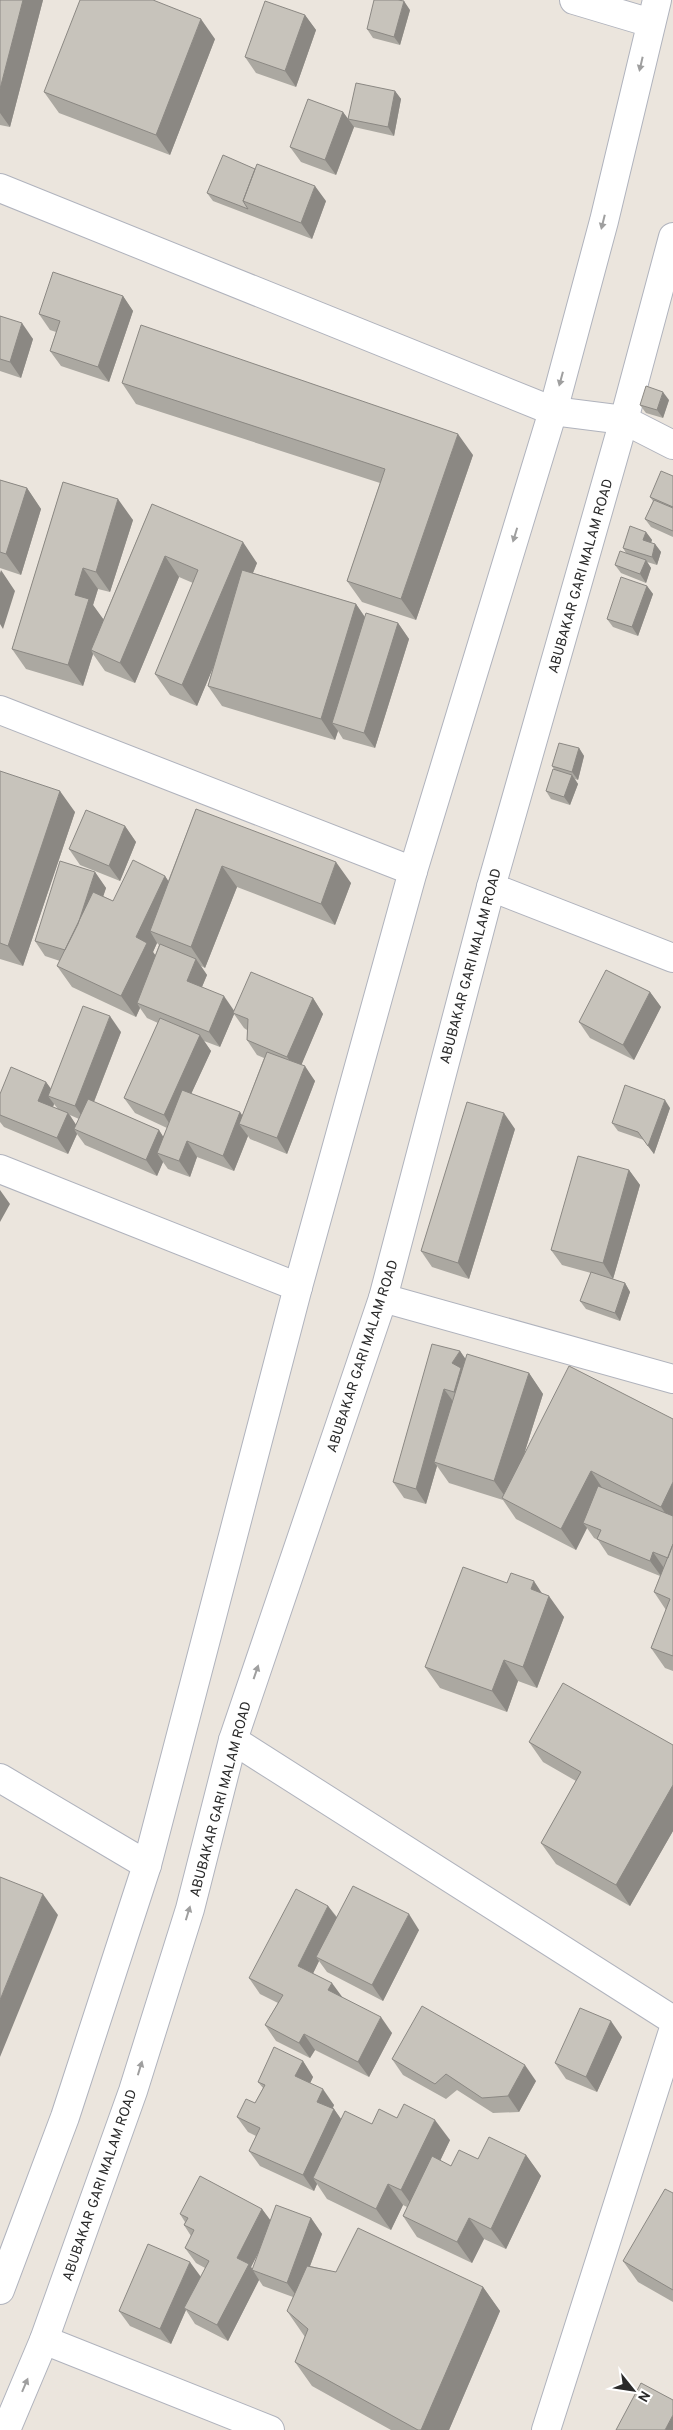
<svg xmlns="http://www.w3.org/2000/svg" width="673" height="2430" font-family="Overpass,sans-serif">
<rect width="100%" height="100%" fill="#ebe5dd"/>
<g fill="none" stroke-linecap="round" stroke-linejoin="round">
<defs>
<path id="street" d="M574,0L651,23
M0,188L553,411L624,420L673,445
M0,710L413,871
M491,887L673,958
M0,1169L298,1287
M383,1298L673,1379
M233,1740L673,2020
M0,1778L147,1865
M44,2340L270,2430
M546,2430L673,2031"/>
<path id="secondary" d="M0,2290L65,2117L147,1865L298,1287L413,871L553,411L604,221L657,0
M6,2430L44,2340L133,2091L190,1909L233,1740L383,1298L491,887L624,420L673,237"/>
</defs>
<use href="#street" stroke="#b0b3bd" stroke-width="30"/>
<use href="#secondary" stroke="#b0b3bd" stroke-width="30"/>
<use href="#street" stroke="#fff" stroke-width="28"/>
<use href="#secondary" stroke="#fff" stroke-width="28"/>
</g>
<path fill="#aba8a1" fill-rule="evenodd" d="M0,0H43L10,127L0,125Z
M410,10L400,45L373,38L367,29Z
M305,15L316,30L296,87L256,73L245,57Z
M215,39L170,155L59,113L44,92Z
M395,91L401,99L394,136L354,127L336,175L301,162L290,147L343,112L348,119Z
M207,193L326,201L312,239L213,201Z
M123,296L133,311L109,382L61,366L50,351L56,332L50,330L39,314Z
M0,316L33,339L21,378L0,371Z
M122,383L473,455L416,620L362,602L347,581L380,483L136,404Z
M669,400L663,418L646,413L640,405Z
M673,476V537L651,527L645,519L653,501L650,497Z
M0,480L27,488L41,509L21,575L0,568Z
M63,482L133,520L110,592L98,589L93,605L103,620L152,504L257,563L253,573L356,604L365,617L398,623L409,639L375,748L343,739L338,731L335,740L222,706L208,686L213,667L197,706L170,695L155,674L193,583L179,577L135,683L105,671L93,654L83,686L26,669L12,649Z
M646,532L652,540L651,543L655,544L661,552L657,565L647,562L651,568L646,583L621,573L615,565L626,553L623,548Z
M647,586L653,594L638,636L613,627L607,619Z
M579,748L584,756L578,780L575,779L578,784L570,805L551,799L546,791L554,769L552,766Z
M0,771L75,812L23,966L0,959Z
M196,809L351,883L335,925L237,887L205,968L201,966L207,975L202,987L234,1011L313,998L323,1014L301,1065L315,1081L287,1154L250,1139L248,1136L234,1171L197,1157L190,1177L168,1169L163,1162L157,1176L85,1145L77,1134L68,1154L4,1127L0,1122V1094L46,1082L51,1089L121,1032L94,1102L159,1130L163,1137L167,1128L135,1113L124,1098L158,1023L147,1018L140,1008L136,1017L72,987L57,966L60,961L45,956L35,941L95,872L106,888L103,896L113,901L165,876L168,881ZM157,943L159,945L155,955L153,952ZM234,1014L244,1028L247,1030V1040L257,1055L264,1058L242,1116L240,1112L191,1094L211,1051L204,1041L220,1047ZM54,1104L58,1109L53,1107ZM70,1115L79,1119L76,1125Z
M125,826L136,842L120,881L80,865L69,849Z
M650,992L661,1007L634,1060L590,1038L579,1022Z
M670,1108L654,1154L644,1140L618,1131L612,1123Z
M515,1129L469,1279L432,1267L421,1251Z
M629,1170L640,1185L613,1279L607,1277L625,1283L630,1292L620,1321L586,1309L580,1301L591,1273L562,1265L551,1250Z
M460,1351L466,1360L529,1373L543,1394L525,1451L673,1419V1671L665,1668L651,1648L666,1610L654,1592L660,1576L608,1555L598,1540L594,1538L587,1528L576,1550L516,1519L503,1500L449,1483L437,1466L426,1504L404,1498L393,1482Z
M507,1583L542,1593L564,1617L537,1688L518,1681L507,1712L440,1688L425,1667Z
M529,1742L673,1745V1831L630,1906L556,1864L541,1843L576,1781L543,1762Z
M328,1906L337,1917L419,1930L383,2001L327,1972L319,1961L313,1973L342,1998L392,2033L369,2077L315,2050L310,2058L276,2041L265,2025L278,2003L260,1994L249,1978Z
M622,2037L597,2092L566,2079L555,2063Z
M392,2059L536,2081L519,2112L493,2113L457,2090L446,2099L403,2075Z
M303,2061L313,2077L310,2083L334,2105L333,2108L334,2109L341,2119L372,2124L450,2140L440,2161L451,2166L478,2159L526,2155L541,2176L506,2249L484,2239L472,2263L417,2237L403,2216L407,2207L403,2205L391,2230L327,2199L317,2184L314,2191L260,2166L249,2151L256,2136L248,2132L237,2117L255,2103L263,2088L258,2082Z
M673,2193V2302L638,2282L623,2261Z
M262,2209L271,2221L311,2218L322,2234L310,2266L336,2272L483,2287L500,2311L449,2430H391L312,2386L295,2362L305,2337L287,2311L293,2297L263,2286L259,2280L228,2341L195,2324L186,2310L171,2344L130,2326L119,2311L200,2278L205,2268L196,2263L185,2248L191,2236L184,2225L185,2222L180,2214ZM260,2249L253,2270L251,2267Z"/>
<path fill="#8b8883" d="M23,0H43L10,127L0,113V89Z
M404,1L410,10L400,45L394,37Z
M305,15L316,30L296,87L285,71Z
M201,19L215,39L170,155L156,135Z
M395,91L401,99L394,136L388,127Z
M343,112L354,127L336,175L325,160Z
M315,186L326,201L312,239L301,223Z
M123,296L133,311L109,382L98,367Z
M22,323L33,339L21,378L10,362Z
M663,392L669,400L663,418L657,410Z
M458,434L473,455L416,620L401,599Z
M27,488L41,509L21,575L6,554Z
M118,499L133,520L110,592L96,572Z
M646,532L652,540L649,548L643,540Z
M243,542L257,563L197,706L182,685Z
M655,544L661,552L657,565L652,557Z
M165,556L179,577L135,683L120,663Z
M646,560L651,568L646,583L640,574Z
M83,568L98,589L93,605L104,620L91,650L93,654L83,686L68,665L75,595Z
M1,570L15,591L3,629L0,624V573Z
M647,586L653,594L638,636L632,627Z
M356,604L370,625L332,723L338,731L335,740L321,719Z
M398,623L409,639L375,748L364,733Z
M579,748L584,756L578,780L572,772Z
M572,775L578,784L570,805L564,797Z
M60,791L75,812L23,966L8,946Z
M125,826L136,842L120,881L109,866Z
M336,862L351,883L335,925L321,904Z
M222,866L237,887L205,968L191,947Z
M95,872L106,888L80,967L69,952Z
M165,876L179,897L150,931L157,943L153,952L161,963L137,1003L140,1008L136,1017L121,996L136,937Z
M196,959L207,975L198,996L187,981Z
M650,992L661,1007L634,1060L623,1045Z
M224,996L235,1012L220,1047L209,1032Z
M313,998L323,1014L298,1073L287,1057Z
M110,1016L121,1032L86,1122L75,1106Z
M200,1035L211,1051L174,1131L164,1115Z
M305,1066L315,1081L287,1154L277,1138Z
M46,1082L57,1097L48,1096L54,1104L49,1117L38,1101Z
M665,1100L670,1108L654,1154L648,1146Z
M240,1112L251,1128L239,1124L248,1136L234,1171L223,1156Z
M68,1113L79,1129H74L77,1134L68,1154L57,1138Z
M504,1113L515,1129L469,1279L458,1263Z
M159,1130L169,1146L157,1153L163,1162L157,1176L146,1160Z
M187,1141L197,1157L190,1177L179,1161Z
M629,1170L640,1185L613,1279L603,1263Z
M0,1190L10,1204L0,1222Z
M625,1283L630,1292L620,1321L615,1313Z
M460,1351L471,1367L465,1407L454,1392L452,1363Z
M529,1373L543,1394L509,1502L494,1481Z
M444,1389L455,1404L434,1462L437,1466L426,1504L416,1489Z
M591,1471L605,1492L583,1523L587,1528L576,1550L561,1529Z
M673,1482V1524L661,1507Z
M653,1552L664,1568L661,1576L650,1561Z
M534,1581L547,1601L549,1596L564,1617L537,1688L523,1667L531,1589Z
M504,1660L518,1681L507,1712L492,1691Z
M673,1785V1831L630,1906L616,1885Z
M43,1894L58,1915L0,2057V2000Z
M328,1906L339,1921L316,1957L319,1961L309,1982L298,1966Z
M409,1914L419,1930L383,2001L372,1985Z
M332,1983L343,1998L328,1990Z
M381,2017L392,2033L369,2077L358,2062Z
M611,2021L622,2037L597,2092L586,2077Z
M304,2034L315,2050L310,2058L299,2043Z
M303,2061L313,2077L306,2092L295,2076Z
M525,2065L536,2081L519,2112L508,2096Z
M323,2089L334,2105L328,2117L317,2102Z
M334,2109L345,2125L313,2178L317,2184L314,2191L303,2175Z
M435,2120L450,2140L416,2211L401,2190Z
M526,2155L541,2176L506,2249L491,2229Z
M388,2184L403,2205L391,2230L376,2209Z
M262,2209L273,2224L251,2267L259,2280L228,2341L217,2325L237,2258Z
M311,2218L322,2234L298,2298L287,2283Z
M469,2218L484,2239L472,2263L457,2242Z
M190,2262L201,2277L184,2308L186,2310L171,2344L160,2329Z
M483,2287L500,2311L449,2430H421Z
M673,2415V2430H665Z"/>
<path fill="#c7c3bb" stroke="#8b8883" d="M0,0H23L0,89Z
M80,0H153L201,19L156,135L44,92Z
M374,0H398L404,1L394,37L367,29Z
M265,1L305,15L285,71L245,57Z
M356,83L395,91L388,127L348,119Z
M308,99L343,112L325,160L290,147Z
M223,155L255,169L243,201L248,209L207,193Z
M257,164L315,186L301,223L243,201Z
M53,272L123,296L98,367L50,351L60,321L39,314Z
M0,316L22,323L10,362L0,359Z
M141,325L458,434L401,599L347,581L385,469L122,383Z
M646,386L663,392L657,410L640,405Z
M661,471L673,476V507L650,497Z
M0,480L27,488L6,554L0,552Z
M63,482L118,499L96,572L83,568L75,595L89,599L68,665L12,649Z
M654,500L673,508V531L645,519Z
M152,504L243,542L182,685L155,674L198,570L165,556L120,663L91,650Z
M630,526L646,532L643,540L655,544L652,557L623,548Z
M620,551L646,560L640,574L615,565Z
M242,570L356,604L321,719L208,686Z
M621,577L647,586L632,627L607,619Z
M366,613L398,623L364,733L332,723Z
M559,743L579,748L572,772L552,766Z
M553,769L572,775L564,797L546,791Z
M0,771L60,791L8,946L0,943Z
M196,809L336,862L321,904L222,866L191,947L150,931Z
M86,810L125,826L109,866L69,849Z
M133,860L165,876L136,937L147,943L121,996L57,966L93,892L113,901Z
M60,861L95,872L78,924L65,950L35,941Z
M160,944L196,959L187,981L224,996L209,1032L137,1003Z
M606,970L650,992L623,1045L579,1022Z
M251,972L313,998L287,1057L247,1040L248,1019L233,1013Z
M83,1006L110,1016L75,1106L48,1096Z
M160,1018L200,1035L164,1115L124,1098Z
M267,1052L305,1066L277,1138L239,1124Z
M11,1067L46,1082L38,1101L68,1113L57,1138L0,1115V1094Z
M625,1085L665,1100L648,1146L638,1132L612,1123Z
M182,1090L240,1112L223,1156L187,1141L179,1161L157,1153Z
M88,1099L159,1130L146,1160L74,1129Z
M467,1102L504,1113L458,1263L421,1251Z
M578,1156L629,1170L603,1263L551,1250Z
M591,1272L625,1283L615,1313L580,1301Z
M432,1344L460,1351L452,1363L461,1368L454,1392L444,1389L416,1489L393,1482Z
M467,1354L529,1373L494,1481L434,1462Z
M569,1366L673,1419V1482L661,1507L591,1471L561,1529L502,1498Z
M598,1486L673,1516V1544L668,1558L653,1552L650,1561L597,1539L601,1530L583,1523Z
M673,1544V1656L651,1648L670,1599L654,1592Z
M463,1567L507,1583L511,1573L534,1581L531,1589L549,1596L523,1667L504,1660L492,1691L425,1667Z
M563,1683L673,1745V1785L616,1885L541,1843L581,1772L529,1742Z
M0,1877L43,1894L0,2000Z
M353,1886L409,1914L372,1985L316,1957Z
M296,1889L328,1906L298,1966L332,1983L328,1990L381,2017L358,2062L304,2034L299,2043L265,2025L283,1995L249,1978Z
M422,2006L525,2065L508,2096L482,2098L446,2074L435,2084L392,2059Z
M580,2008L611,2021L586,2077L555,2063Z
M274,2047L303,2061L295,2076L323,2089L317,2102L334,2109L303,2175L249,2151L260,2128L237,2117L246,2099L255,2103L265,2085L258,2082Z
M404,2104L435,2120L401,2190L388,2184L376,2209L313,2178L345,2111L372,2124L379,2109L397,2118Z
M489,2137L526,2155L491,2229L469,2218L457,2242L403,2216L432,2156L451,2166L459,2150L478,2159Z
M200,2176L262,2209L237,2258L249,2264L217,2325L184,2308L209,2261L185,2248L194,2230L184,2225L188,2218L180,2214Z
M665,2189L673,2193V2290L623,2261Z
M276,2205L311,2218L287,2283L252,2270Z
M358,2228L483,2287L421,2430H418L295,2362L308,2329L287,2311L307,2266L336,2272Z
M148,2244L190,2262L160,2329L119,2311Z
M641,2383L673,2400V2415L665,2430H616Z"/>
<defs><path id="oneway-solid" d="M-6-.8H1V-3.2L6.5 0L1 3.2V.8H-6Z" transform="scale(1.25)"/></defs>
<g fill="#9f9f9f">
<use href="#oneway-solid" transform="translate(641 64) rotate(103)"/>
<use href="#oneway-solid" transform="translate(603 222) rotate(104)"/>
<use href="#oneway-solid" transform="translate(561 379) rotate(105)"/>
<use href="#oneway-solid" transform="translate(515 535) rotate(107)"/>
<use href="#oneway-solid" transform="translate(256 1672) rotate(-71)"/>
<use href="#oneway-solid" transform="translate(188 1913) rotate(-73)"/>
<use href="#oneway-solid" transform="translate(140 2068) rotate(-73)"/>
<use href="#oneway-solid" transform="translate(25 2385) rotate(-67)"/>
</g>
<g text-anchor="middle" stroke-width="4" stroke-linejoin="round" paint-order="stroke">
<g font-size="14" fill="#2a2a2a" stroke="#fff">
<text transform="translate(580 576) rotate(-74)" y="5">ABUBAKAR GARI MALAM ROAD</text>
<text transform="translate(470 966) rotate(-75)" y="5">ABUBAKAR GARI MALAM ROAD</text>
<text transform="translate(362 1356) rotate(-72)" y="5">ABUBAKAR GARI MALAM ROAD</text>
<text transform="translate(220 1799) rotate(-75)" y="5">ABUBAKAR GARI MALAM ROAD</text>
<text transform="translate(99 2185) rotate(-71)" y="5">ABUBAKAR GARI MALAM ROAD</text>
</g>
</g>
<g transform="translate(633 2390) rotate(120)" stroke="#ffffff" stroke-width="4" paint-order="stroke">
<path d="M0-4L9 19L0 12L-9 19Z" fill="#2a2a2a"/>
<text y="-8" font-size="14" font-weight="bold" text-anchor="middle" fill="#2a2a2a">N</text>
</g>
</svg>
